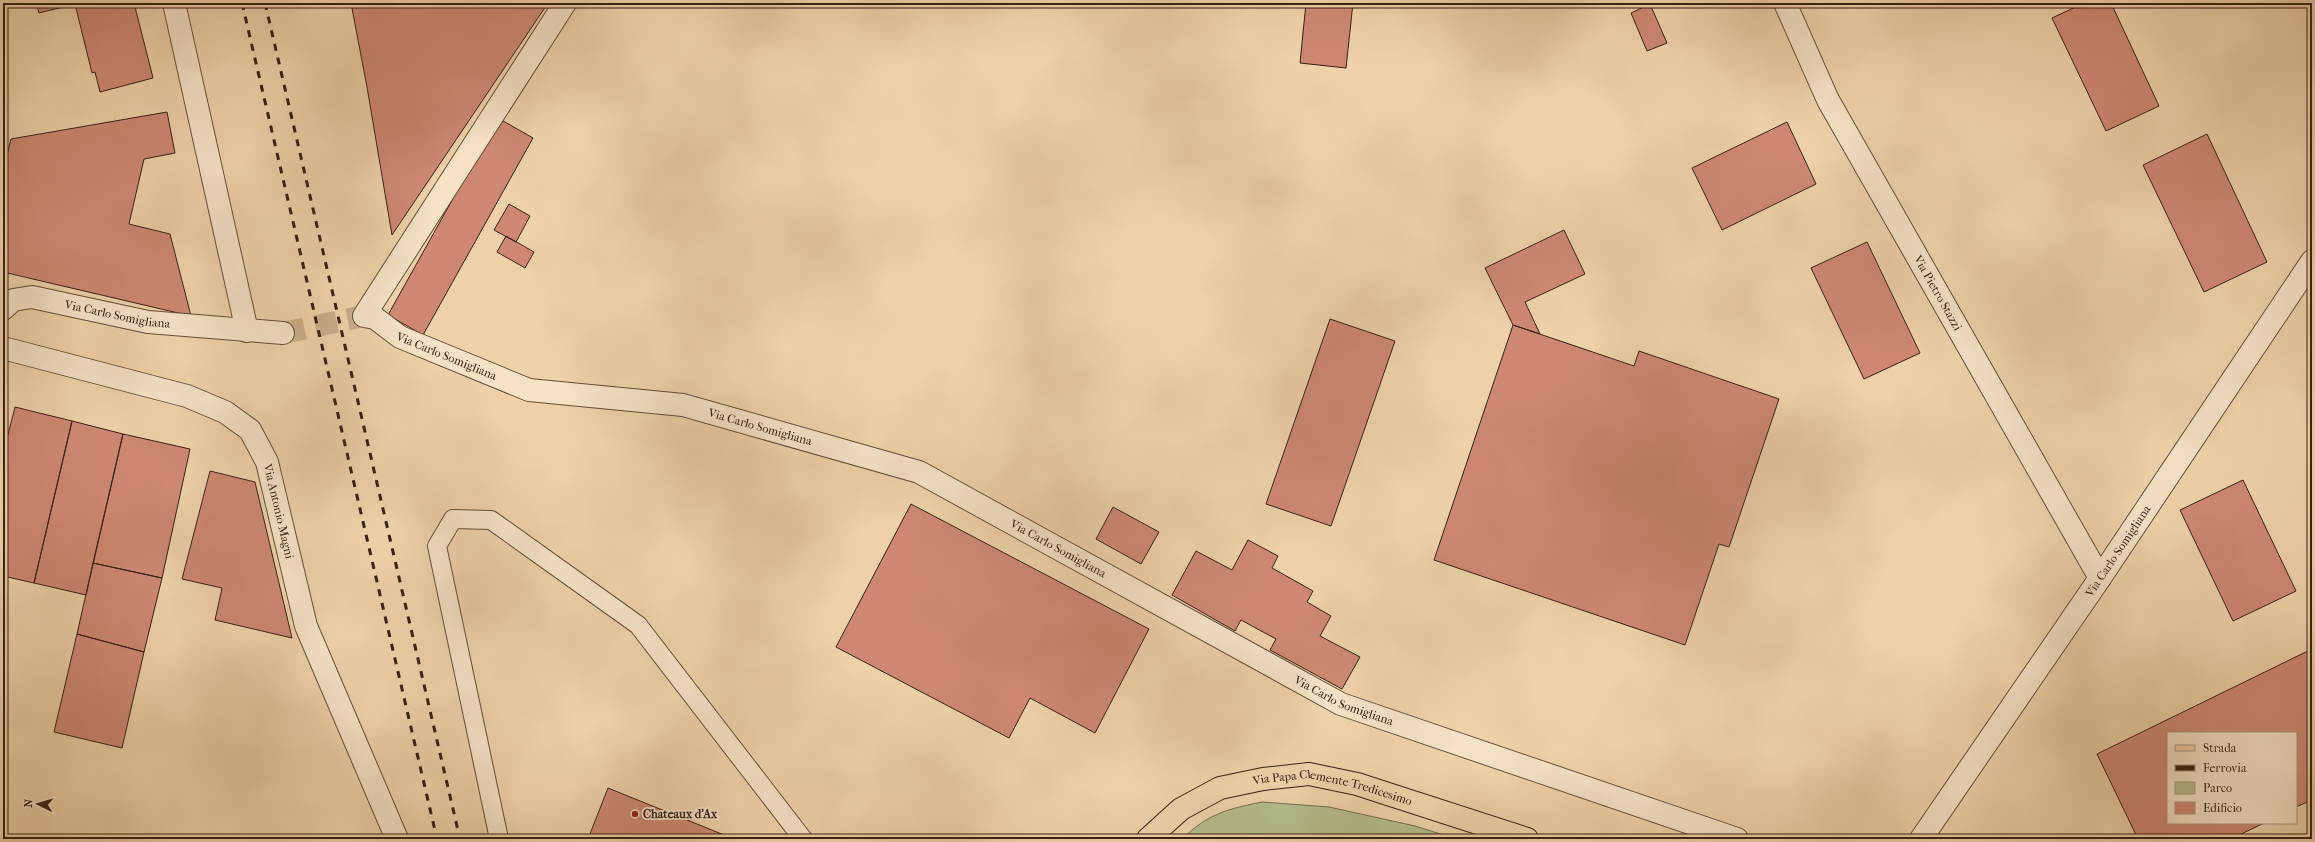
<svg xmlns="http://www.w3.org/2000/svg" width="2315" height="842" font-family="'IM FELL French Canon',serif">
<rect width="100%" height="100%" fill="#eed1a8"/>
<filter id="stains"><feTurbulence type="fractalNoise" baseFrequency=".005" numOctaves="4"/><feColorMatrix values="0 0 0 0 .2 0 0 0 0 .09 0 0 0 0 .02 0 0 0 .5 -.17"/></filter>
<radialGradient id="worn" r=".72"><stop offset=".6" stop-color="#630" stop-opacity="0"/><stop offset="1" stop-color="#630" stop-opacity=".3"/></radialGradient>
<path fill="#b4bc8b" stroke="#766e4f" d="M1262,802L1329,807L1415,826L1456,839H1182C1209,813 1228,809 1262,802Z"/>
<path fill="#ce8872" stroke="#372113" d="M36,3H134L153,78L100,92L95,72L92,73L75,4L39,13Z
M351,3H548L392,235L367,87Z
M1306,3H1353L1346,68L1300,63Z
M2084,3H2111L2159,106L2106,131L2052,18Z
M1650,4L1667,43L1647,51L1631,13Z
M167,112L175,153L144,159L129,224L170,234L191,316L3,272V171L11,139Z
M498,118L533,138L423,335L388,315Z
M1787,122L1816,184L1722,230L1692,168Z
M2207,134L2267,262L2204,292L2143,165Z
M509,204L530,216L516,242L494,230Z
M1564,230L1585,274L1525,302L1540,334L1513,325L1485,268Z
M506,236L534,252L525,268L497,252Z
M1867,242L1920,353L1864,379L1811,268Z
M1330,319L1395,341L1331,526L1266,504Z
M1513,325L1634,366L1639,351L1779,399L1729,547L1719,544L1685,645L1434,560Z
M15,407L72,421L34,583L3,576V454Z
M72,421L123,434L86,595L34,583Z
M123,434L190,449L162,578L93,563Z
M210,471L255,482L292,638L215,620L222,588L182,579Z
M2243,480L2296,591L2233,621L2180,510Z
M911,504L1149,629L1095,733L1030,698L1009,738L836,647Z
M1113,507L1159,532L1141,564L1096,539Z
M1248,540L1278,556L1272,568L1313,591L1307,602L1331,616L1320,636L1360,657L1342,689L1270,650L1276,639L1241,620L1235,631L1172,595L1196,551L1232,570Z
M93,563L162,578L144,652L77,634Z
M77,634L144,652L122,748L54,732Z
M2312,649V800L2296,807V733H2168V823H2264L2231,839H2138L2097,754Z
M608,788L734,839H588Z"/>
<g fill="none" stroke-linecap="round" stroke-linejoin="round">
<path stroke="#c9ae8a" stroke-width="22" stroke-dasharray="22 11" stroke-linecap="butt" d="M283,333L364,316"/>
<defs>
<path id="lane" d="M499,839L437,546L453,519L491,520L638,625L803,839"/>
<g id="street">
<path d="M174,3L247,331"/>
<path id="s1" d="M565,3L364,316L375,318L400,337L529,390L683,405L919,472L1341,704L1737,839"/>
<path id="s2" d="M1785,3L1828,100L2100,578"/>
<path id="s3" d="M3,309L13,300L32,297L148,322L283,333"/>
<path id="s4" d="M3,348L187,396L225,412L250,430L267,462L306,626L397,839"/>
<path id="s5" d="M1921,839L2100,578L2312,261"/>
</g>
<g id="primary">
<path id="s6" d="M1148,839L1181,809L1220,788L1263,779L1309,774L1357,784L1527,839"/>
</g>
</defs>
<use href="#lane" stroke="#654d38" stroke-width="20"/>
<use href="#street" stroke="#654d38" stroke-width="24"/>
<use href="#primary" stroke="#372113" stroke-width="24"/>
<use href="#lane" stroke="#f4e1c6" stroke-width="18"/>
<use href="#street" stroke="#f4e1c6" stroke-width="22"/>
<use href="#primary" stroke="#eed1a8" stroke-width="22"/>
<path stroke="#372113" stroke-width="3" stroke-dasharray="7 7" stroke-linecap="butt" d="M242,3L437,839
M265,3L460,839"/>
</g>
<circle fill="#8f2418" stroke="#f4e1c6" stroke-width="1.5" cx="635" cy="814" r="4"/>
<g text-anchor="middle" stroke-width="3.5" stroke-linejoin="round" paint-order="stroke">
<g font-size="12" fill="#372113" stroke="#f4e1c6">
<text dy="4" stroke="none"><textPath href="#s2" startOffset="328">Via Pietro Stazzi</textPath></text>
<text dy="4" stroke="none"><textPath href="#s3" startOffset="120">Via Carlo Somigliana</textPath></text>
<text dy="4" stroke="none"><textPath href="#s1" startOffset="465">Via Carlo Somigliana</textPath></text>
<text dy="4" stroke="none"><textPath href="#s1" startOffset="789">Via Carlo Somigliana</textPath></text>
<text dy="4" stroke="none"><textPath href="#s4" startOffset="349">Via Antonio Magni</textPath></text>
<text dy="4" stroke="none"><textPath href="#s1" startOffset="1113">Via Carlo Somigliana</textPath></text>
<text dy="4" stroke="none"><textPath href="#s5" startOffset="349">Via Carlo Somigliana</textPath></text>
<text dy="4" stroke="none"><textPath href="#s1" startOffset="1437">Via Carlo Somigliana</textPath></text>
<text dy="4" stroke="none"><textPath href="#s6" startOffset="204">Via Papa Clemente Tredicesimo</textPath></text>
</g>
<g font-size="12" font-weight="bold" fill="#372113" stroke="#f4e1c6" text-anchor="start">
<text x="643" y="818">Chateaux d'Ax</text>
</g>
</g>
<rect width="2315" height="842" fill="none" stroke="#eed1a8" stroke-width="16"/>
<rect x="4" y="4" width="2307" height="834" fill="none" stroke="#372113" stroke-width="2"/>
<rect x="8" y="8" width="2299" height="826" fill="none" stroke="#372113"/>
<rect x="2167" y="732" width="130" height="92" fill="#f4e1c6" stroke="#a8947e"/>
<rect x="2175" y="745" width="20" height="6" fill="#eed1a8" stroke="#a8947e"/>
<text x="2203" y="752" font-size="12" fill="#372113">Strada</text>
<rect x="2175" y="765" width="20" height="6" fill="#372113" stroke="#a8947e"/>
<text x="2203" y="772" font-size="12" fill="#372113">Ferrovia</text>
<rect x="2175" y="782" width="20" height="12" fill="#b4bc8b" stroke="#a8947e"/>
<text x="2203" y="792" font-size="12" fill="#372113">Parco</text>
<rect x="2175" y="802" width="20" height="12" fill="#ce8872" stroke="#a8947e"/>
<text x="2203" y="812" font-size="12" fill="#372113">Edificio</text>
<g transform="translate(38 804) rotate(275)" stroke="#f4e1c6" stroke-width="3" paint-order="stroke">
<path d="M0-3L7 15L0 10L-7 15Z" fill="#372113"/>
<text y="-6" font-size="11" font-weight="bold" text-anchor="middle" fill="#372113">N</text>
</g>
<rect width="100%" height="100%" filter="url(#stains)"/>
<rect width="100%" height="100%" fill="url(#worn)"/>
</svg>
